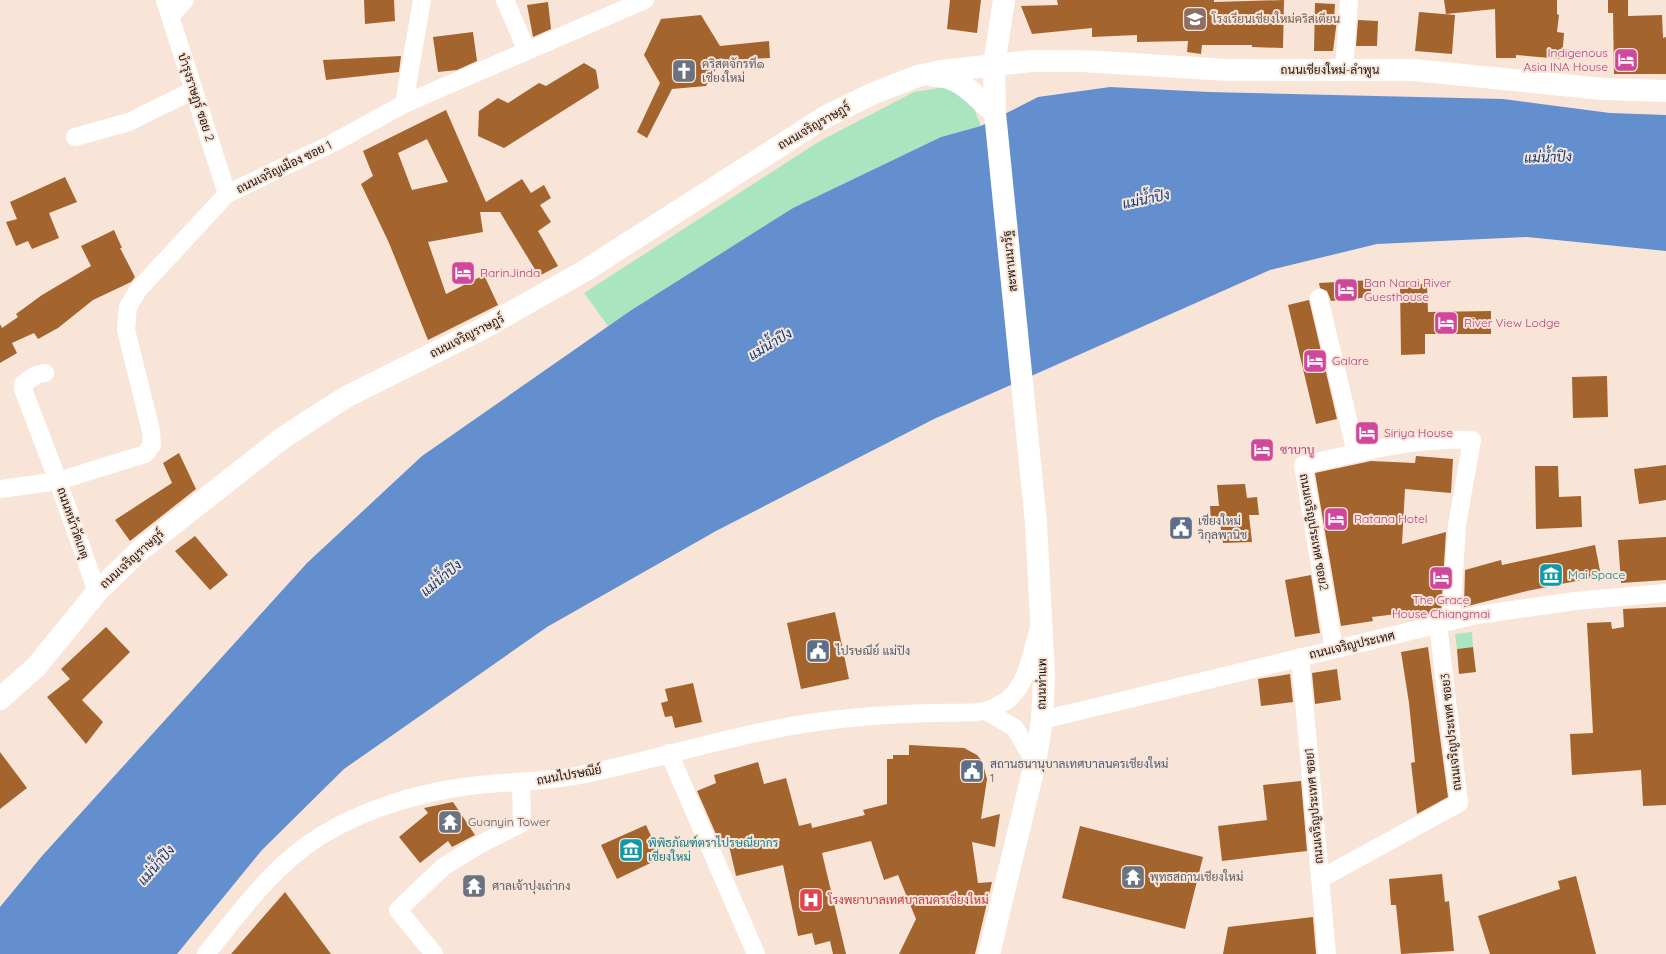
<svg xmlns="http://www.w3.org/2000/svg" width="1666" height="954" font-family="Quicksand,Sarabun,sans-serif">
<rect width="100%" height="100%" fill="#f9e5d7"/>
<path fill="#a9e6c0" d="M964,84L981,126L941,137L793,208L608,326L584,293L820,141L914,92Z
M1472,632L1473,647L1457,649L1455,634Z"/>
<path fill="#638fcf" d="M1110,87L1209,92L1503,99L1610,113L1666,115V251L1527,237L1377,244L1270,270L934,419L716,531L547,627L344,769L262,850L177,954H0V907L42,856L307,563L422,456L630,311L793,208L941,137L981,126L1038,97Z"/>
<path fill="#a4642e" fill-rule="evenodd" d="M364,0H394L395,21L365,24Z
M950,0H981L977,33L947,29Z
M1057,0H1214V2L1284,0L1283,48L1252,47V45H1202L1201,54L1187,52L1188,41L1137,42V35L1092,37V28L1032,34L1021,6L1058,5Z
M1444,0H1557V14L1559,15L1557,32L1564,33L1562,59L1516,55V58H1496L1495,9L1446,14Z
M1608,0H1628V16L1662,15L1663,38L1666,37V74H1614L1613,13H1608Z
M548,2L551,29L533,37L527,5Z
M1315,3L1335,4L1334,20H1337L1333,51H1314Z
M1419,12L1455,15L1452,54L1415,51Z
M701,15L720,46L769,41L770,58L721,60L706,86L672,89L647,138L637,132L660,83L644,55L661,19Z
M1358,20L1378,21L1377,46H1356Z
M473,32L477,61L457,70L438,72L433,37Z
M401,56L399,72L326,80L323,60Z
M584,63L596,70L599,88L504,148L478,136L479,111L498,98L508,103L539,83L546,86Z
M446,110L486,202L522,179L531,193L544,185L551,198L540,205L551,222L538,231L558,266L539,276L500,212H480L483,232L428,242L446,294L484,275L498,305L428,340L389,243L361,184L373,176L363,151ZM427,139L448,182L412,190L398,153Z
M65,177L77,202L49,213L59,238L32,249L28,241L16,246L6,222L17,219L10,202Z
M114,230L122,248H120L135,277L131,282L93,300L58,328L38,339L34,333L12,343L17,353L0,363V324L2,328L18,317L16,314L42,295L91,266L81,246Z
M1371,280V297L1331,301L1327,291L1320,288L1319,283Z
M1400,284H1427L1428,312L1491,311V334H1425V354L1401,355Z
M1309,300L1337,419L1316,424L1288,305Z
M1607,376L1608,417L1573,418L1572,377Z
M179,453L196,489L130,541L115,520L172,483L163,463Z
M1416,456L1453,459L1451,493L1405,489L1402,544L1446,532L1441,612L1414,617V612L1372,617L1373,621L1341,626L1315,473L1371,461L1415,463Z
M1666,465V500L1639,504L1634,469Z
M1535,466H1558L1559,497L1581,496L1582,527L1536,529Z
M1245,484L1247,498L1257,497L1259,515H1249L1252,542L1223,543L1220,523H1211L1210,506H1219L1217,485Z
M195,536L228,575L210,590L175,551Z
M1666,537V580L1621,583L1618,540Z
M1595,545L1601,576L1527,591L1464,607L1465,570L1501,560L1502,565Z
M1311,575L1320,633L1295,637L1285,580Z
M1666,607V805L1643,806L1641,770L1572,775L1570,734L1593,733L1587,623L1611,622L1612,629L1624,627L1623,609Z
M835,612L849,679L801,689L787,623Z
M106,627L130,652L82,700L103,722L86,744L47,697L70,679L61,669Z
M1428,647L1448,797L1417,814L1411,763L1415,762L1409,703L1401,652Z
M1473,647L1476,672L1459,674L1457,649Z
M1337,669L1341,700L1315,704L1312,673Z
M1290,674L1293,702L1261,706L1258,679Z
M693,683L702,722L675,728L672,716L665,717L661,703L668,701L665,689Z
M909,745L964,748L977,755L982,761L987,779L981,819L1000,814L995,847L972,842L978,883L992,882L975,954H899L916,919L898,875L884,880L871,841L822,853L846,954H833L830,941L815,945L812,933L798,936L783,865L736,876L727,837L719,841L697,791L716,783L714,775L758,762L764,784L786,778L799,826L811,823L812,828L865,815L863,810L887,804V759H893V755H909Z
M0,752L27,788L0,809Z
M1301,781L1307,851L1222,861L1218,826L1267,820L1263,785Z
M453,802L475,835L452,847L448,841L420,863L399,837L428,813L424,808Z
M646,825L661,858L617,879L601,845Z
M1080,826L1203,857L1185,929L1062,898Z
M1442,874L1445,902L1449,901L1454,951L1401,954L1396,905H1391L1389,879Z
M1576,876L1596,954H1490L1478,916L1560,889L1558,881Z
M285,892L331,954H231Z
M1313,917L1316,954H1223L1228,927Z"/>
<g fill="none" stroke-linecap="round" stroke-linejoin="round">
<path stroke="#fff" stroke-width="18" d="M165,0L227,194
M505,0L527,51
M170,16L185,0
M1344,70L1349,0
M404,104L422,0
M75,137L129,122L194,90
M1319,298L1356,453
M45,373L36,375L23,384V389L58,481L97,592
M0,489L58,481L145,454L152,445L151,431L126,330L128,307L138,290L227,194L333,143L404,104L645,0
M1334,649L1303,465C1359,453 1414,437 1472,440L1457,525L1451,621
M1300,657L1327,954
M986,711L1015,728L1035,763
M1042,720L1477,615L1575,601L1666,593
M669,753L756,954
M1320,879L1459,803L1438,624
M206,954C236,917 265,877 303,848C347,815 408,795 462,787C501,781 541,783 580,775C665,758 746,730 832,720C865,716 899,714 932,713C949,712 968,714 985,711C991,710 1001,704 1006,701C1027,687 1032,651 1039,628
M434,954L398,910L443,867L477,846L522,823L521,782"/>
<path stroke="#fff" stroke-width="22" d="M934,76C961,75 976,98 995,113
M0,699L36,667L97,592L139,551L284,437L346,397L480,330L586,270L825,117L874,93L918,76L941,71L1032,61H1082L1228,70H1413L1603,89L1666,91
M989,954L1035,763L1042,720L1044,677L1036,523L995,113L994,65L1004,0"/>
</g>
<defs>
<symbol id="school-square" viewBox="-11 -11 22 22"><rect x="-9" y="-9" width="18" height="18" rx="4" fill="#8d6e63" stroke="#f9e5d7"/><path d="M0-5L7-2L0 1L-7-2ZM-4 1L0 2.5L4 1V4Q0 6-4 4Z" fill="#fff"/></symbol>
<symbol id="hotel-square" viewBox="-11 -11 22 22"><rect x="-9" y="-9" width="18" height="18" rx="4" fill="#d1479c" stroke="#f9e5d7"/><path d="M-6-4.5h1.5V1H6V5H4.5V3h-9V5H-6ZM-4 0a1.8 1.8 0 1 1 3.6 0ZM.5 0V-2.5h3Q6-2.5 6 0Z" fill="#fff"/></symbol>
<symbol id="church-square" viewBox="-11 -11 22 22"><rect x="-9" y="-9" width="18" height="18" rx="4" fill="#6b7280" stroke="#f9e5d7"/><path d="M-1.2-6h2.4v3.5h3.3v2.4h-3.3V6h-2.4V-.1h-3.3v-2.4h3.3Z" fill="#fff"/></symbol>
<symbol id="civic-square" viewBox="-11 -11 22 22"><rect x="-9" y="-9" width="18" height="18" rx="4" fill="#5c6f8a" stroke="#f9e5d7"/><path d="M-.6-6.5H3V-4.5H.6V-3L4-1V1h2V6H-6V1h2V-1L-.6-3ZM-1.2 2.5V6h2.4V2.5Z" fill="#fff"/></symbol>
<symbol id="museum-square" viewBox="-11 -11 22 22"><rect x="-9" y="-9" width="18" height="18" rx="4" fill="#0f9aa8" stroke="#f9e5d7"/><path d="M0-6L6-3V-2H-6V-3ZM-5-1h2V3h-2ZM-1-1h2V3h-2ZM3-1h2V3H3ZM-6 4H6V6H-6Z" fill="#fff"/></symbol>
<symbol id="temple-square" viewBox="-11 -11 22 22"><rect x="-9" y="-9" width="18" height="18" rx="4" fill="#6b7280" stroke="#f9e5d7"/><path d="M0-6L5-2H3V0L6.5 2.5H4V6H1.5V3h-3V6H-4V2.5H-6.5L-3 0V-2H-5Z" fill="#fff"/></symbol>
<symbol id="hospital-square" viewBox="-11 -11 22 22"><rect x="-9" y="-9" width="18" height="18" rx="4" fill="#e0444e" stroke="#f9e5d7"/><path d="M-5-5h3v3.5h4V-5h3V5h-3V1.5h-4V5h-3Z" fill="#fff"/></symbol>
</defs>
<g fill-rule="evenodd">
<use href="#school-square" x="1181" y="5" width="28" height="28"/>
<use href="#hotel-square" x="1612" y="46" width="28" height="28"/>
<use href="#church-square" x="670" y="57" width="28" height="28"/>
<use href="#hotel-square" x="449" y="259" width="28" height="28"/>
<use href="#hotel-square" x="1332" y="276" width="28" height="28"/>
<use href="#hotel-square" x="1432" y="309" width="28" height="28"/>
<use href="#hotel-square" x="1301" y="347" width="28" height="28"/>
<use href="#hotel-square" x="1353" y="419" width="28" height="28"/>
<use href="#hotel-square" x="1248" y="436" width="28" height="28"/>
<use href="#hotel-square" x="1322" y="505" width="28" height="28"/>
<use href="#civic-square" x="1167" y="514" width="28" height="28"/>
<use href="#museum-square" x="1537" y="561" width="28" height="28"/>
<use href="#hotel-square" x="1427" y="564" width="28" height="28"/>
<use href="#civic-square" x="804" y="637" width="28" height="28"/>
<use href="#civic-square" x="958" y="757" width="28" height="28"/>
<use href="#temple-square" x="436" y="808" width="28" height="28"/>
<use href="#museum-square" x="617" y="836" width="28" height="28"/>
<use href="#temple-square" x="1119" y="863" width="28" height="28"/>
<use href="#temple-square" x="460" y="872" width="28" height="28"/>
<use href="#hospital-square" x="797" y="886" width="28" height="28"/>
</g>
<g text-anchor="middle" stroke-width="4" stroke-linejoin="round" paint-order="stroke">
<g font-size="12" fill="#785e54" stroke="#f9e5d7" text-anchor="start">
<text x="1212" y="23">โรงเรียนเชียงใหม่คริสเตียน</text>
</g>
<g font-size="12" fill="#b23c85" stroke="#f9e5d7" text-anchor="start">
<text x="1608" y="57" text-anchor="end">Indigenous<tspan x="1608" dy="14">Asia INA House</tspan></text>
<text x="480" y="277">RarinJinda</text>
<text x="1364" y="287">Ban Narai River<tspan x="1364" dy="14">Guesthouse</tspan></text>
<text x="1464" y="327">River View Lodge</text>
<text x="1332" y="365">Galare</text>
<text x="1384" y="437">Siriya House</text>
<text x="1280" y="454">ซาบาบู</text>
<text x="1354" y="523">Ratana Hotel</text>
<text x="1441" y="604" text-anchor="middle">The Grace<tspan x="1441" dy="14">House Chiangmai</tspan></text>
</g>
<g font-size="12" fill="#5b616d" stroke="#f9e5d7" text-anchor="start">
<text x="702" y="68">คริสตจักรที๑<tspan x="702" dy="14">เชียงใหม่</tspan></text>
<text x="468" y="826">Guanyin Tower</text>
<text x="1150" y="881">พุทธสถานเชียงใหม่</text>
<text x="492" y="890">ศาลเจ้าปุงเถ่ากง</text>
</g>
<g font-size="12" fill="#1b1510" stroke="#f9e5d7">
<text x="1330" y="74">ถนนเชียงใหม่-ลำพูน</text>
<text transform="translate(196 97) rotate(72)" y="4">บำรุงราษฏร์ ซอย 2</text>
<text transform="translate(814 126) rotate(-30)" y="4">ถนนเจริญราษฎร์</text>
<text transform="translate(284 167) rotate(-26)" y="4">ถนนเจริญเมือง ซอย 1</text>
<text transform="translate(1010 261) rotate(-96)" y="4">สะพานนวรัฐ</text>
<text transform="translate(467 336) rotate(-27)" y="4">ถนนเจริญราษฎร์</text>
<text transform="translate(73 523) rotate(71)" y="4">ถนนหน้าวัดเกตุ</text>
<text transform="translate(1314 532) rotate(80)" y="4">ถนนเจริญประเทศ ซอย2</text>
<text transform="translate(132 559) rotate(-42)" y="4">ถนนเจริญราษฎร์</text>
<text transform="translate(1352 645) rotate(-13)" y="4">ถนนเจริญประเทศ</text>
<text transform="translate(1042 684) rotate(-89)" y="4">ถนนท่าแพ</text>
<text transform="translate(1451 732) rotate(-96)" y="4">ถนนเจริญประเทศ ซอย3</text>
<text transform="translate(569 775) rotate(-10)" y="4">ถนนไปรษณีย์</text>
<text transform="translate(1314 806) rotate(-95)" y="4">ถนนเจริญประเทศ ซอย1</text>
</g>
<g font-size="12" fill="#4e5e75" stroke="#f9e5d7" text-anchor="start">
<text x="1198" y="525">เชียงใหม่<tspan x="1198" dy="14">วิกุลพานิช</tspan></text>
<text x="836" y="655">ไปรษณีย์ แม่ปิง</text>
<text x="990" y="768">สถานธนานุบาลเทศบาลนครเชียงใหม่<tspan x="990" dy="14">1</tspan></text>
</g>
<g font-size="12" fill="#0d838f" stroke="#f9e5d7" text-anchor="start">
<text x="1568" y="579">Mai Space</text>
<text x="648" y="847">พิพิธภัณฑ์ตราไปรษณียากร<tspan x="648" dy="14">เชียงใหม่</tspan></text>
</g>
<g font-size="12" fill="#be3a42" stroke="#f9e5d7" text-anchor="start">
<text x="828" y="904">โรงพยาบาลเทศบาลนครเชียงใหม่</text>
</g>
<g font-size="14" font-style="italic" fill="#003d88" stroke="#f9e5d7">
<text transform="translate(1548 157) rotate(-2)" y="5">แม่น้ำปิง</text>
<text transform="translate(1146 199) rotate(-12)" y="5">แม่น้ำปิง</text>
<text transform="translate(770 344) rotate(-31)" y="5">แม่น้ำปิง</text>
<text transform="translate(441 578) rotate(-40)" y="5">แม่น้ำปิง</text>
<text transform="translate(156 865) rotate(-49)" y="5">แม่น้ำปิง</text>
</g>
</g>
</svg>
